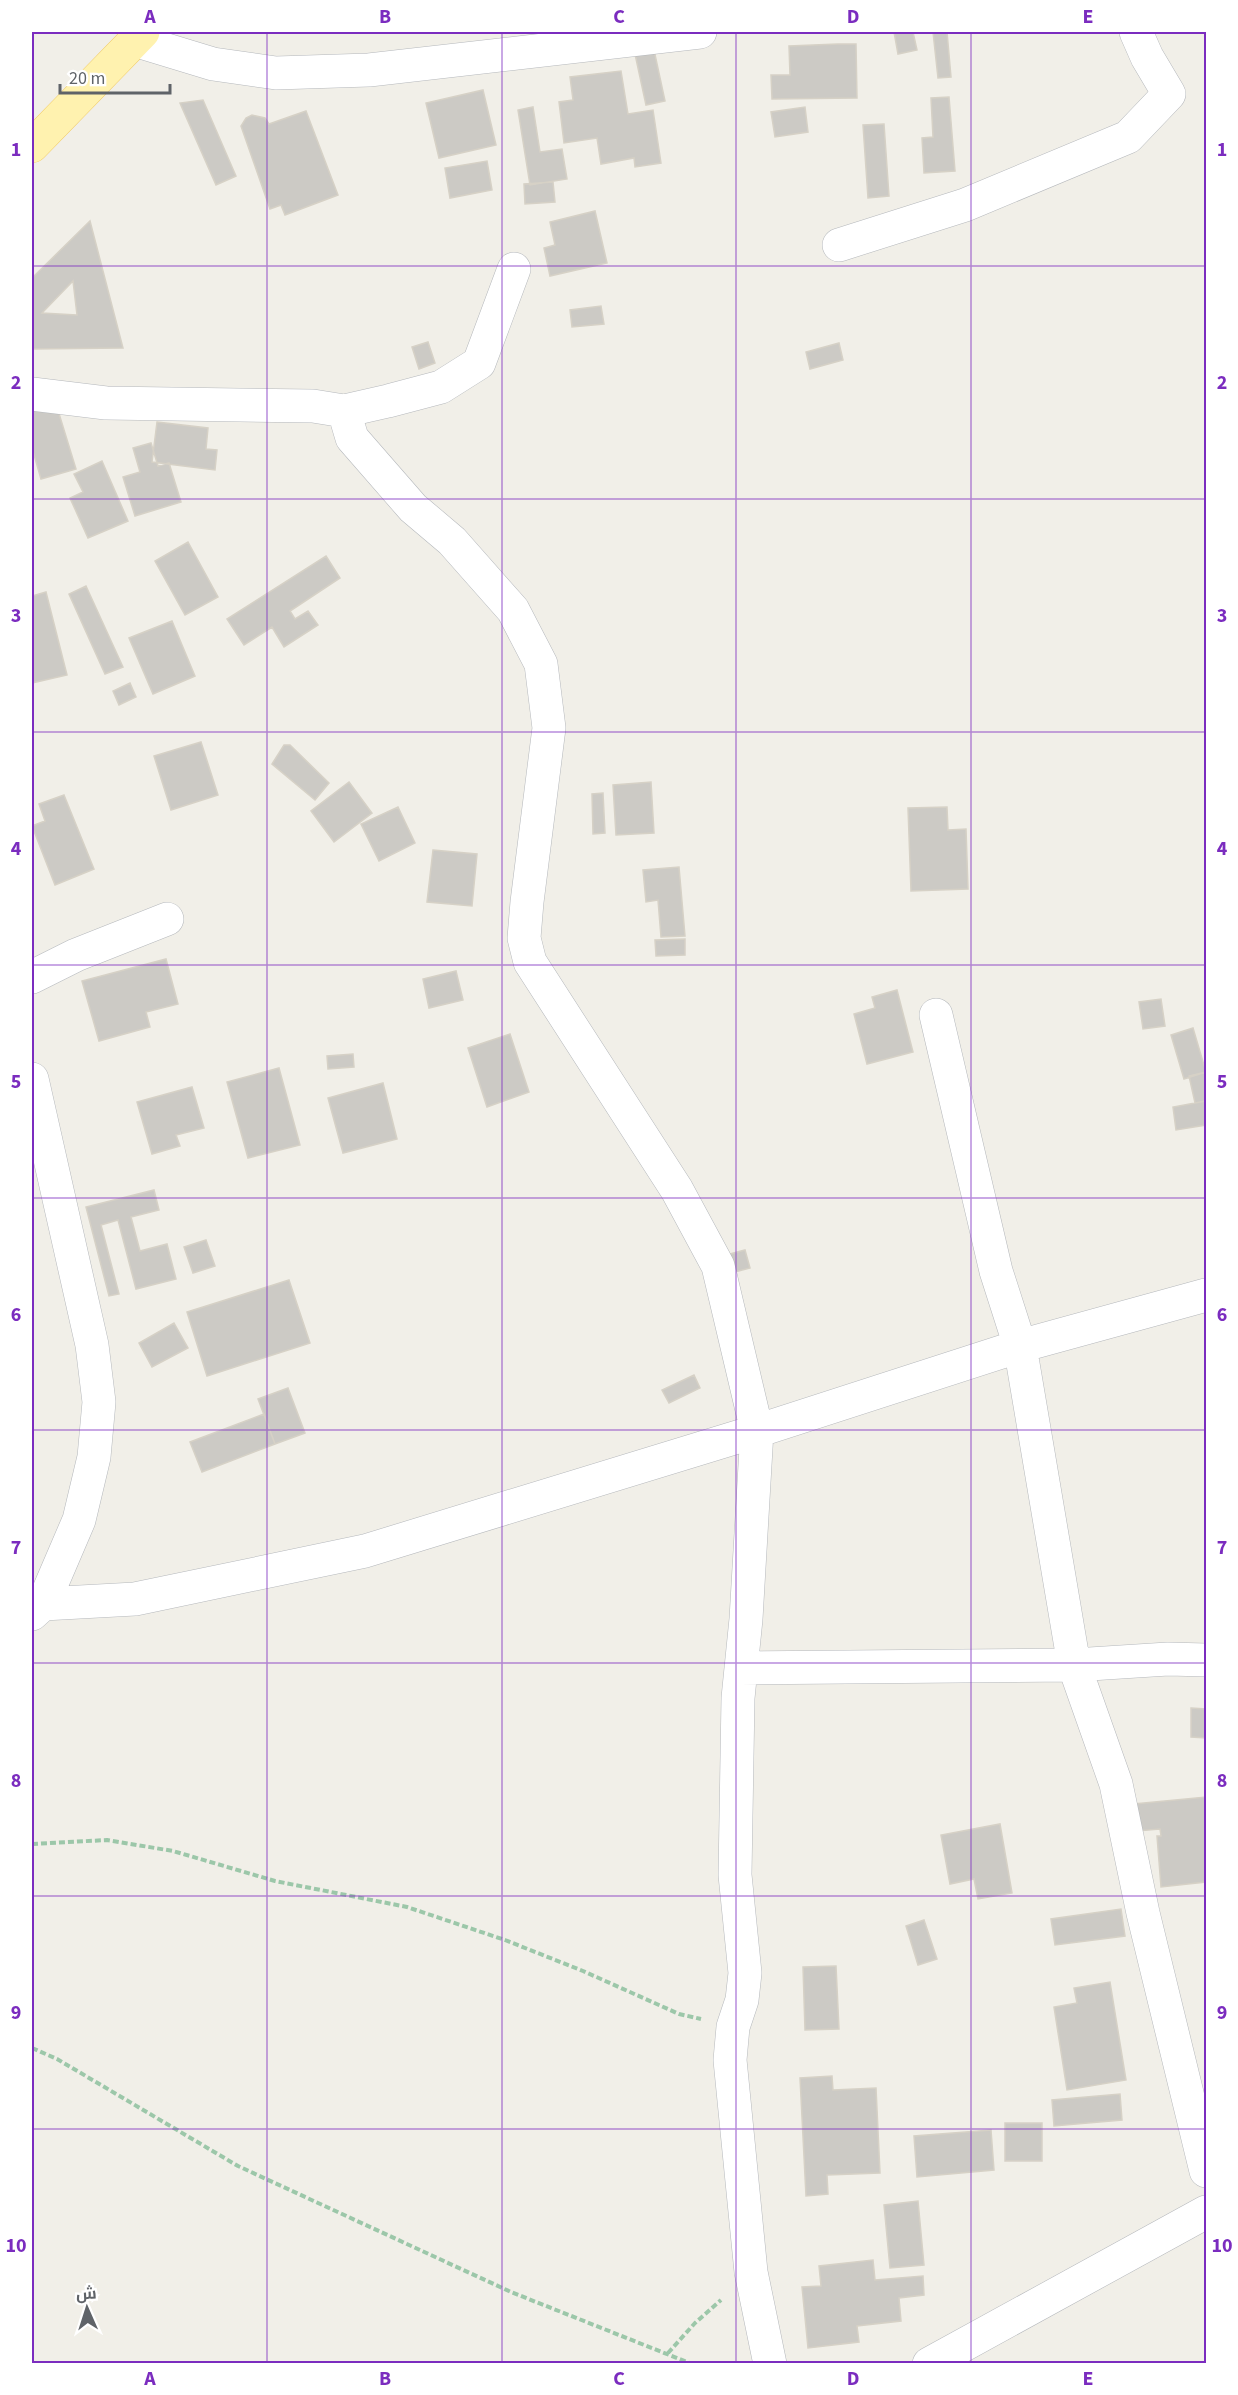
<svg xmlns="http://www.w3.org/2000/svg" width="1238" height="2395" font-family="'Source Sans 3',Cairo,sans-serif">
<rect width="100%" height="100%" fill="#f1efe8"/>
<path fill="#cccac5" stroke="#d6d1c6" stroke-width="1.5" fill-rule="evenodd" d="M894,32H913L917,50L898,54Z
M933,32H947L951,77L938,78Z
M838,44H856L857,98L772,99L771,75H790L789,46Z
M654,50L665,101L646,105L635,54Z
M621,71L628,114L653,110L661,163L635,167L634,158L601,164L597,138L564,143L559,102L573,100L570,77Z
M483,90L496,145L439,158L426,103Z
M949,97L955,171L924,173L922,138L933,137L931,98Z
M203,100L236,176L216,185L180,103Z
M533,107L540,152L562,149L567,179L530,185L518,110Z
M805,107L808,132L775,137L771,112Z
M306,111L338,195L285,215L281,205L270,209L241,126L246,118L252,115L265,118L269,124Z
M884,124L889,196L868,198L863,125Z
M487,161L492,190L450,198L445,168Z
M553,182L555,202L525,204L524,184Z
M595,211L607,263L550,276L544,248L555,245L550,222Z
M90,221L123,348L32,349V278ZM73,281L77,315L42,313Z
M601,306L604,324L572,327L570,310Z
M428,342L435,363L419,369L412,347Z
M839,343L843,360L810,369L806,352Z
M53,394L76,469L41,479L32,448V401Z
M157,422L208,428L206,449L217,450L215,470L152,462Z
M151,443L158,466L169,463L181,502L135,516L123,477L140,472L133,448Z
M102,461L128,521L88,538L70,498L83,492L74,474Z
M188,542L218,597L185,615L155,561Z
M326,556L340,578L290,611L295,619L308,611L318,625L284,647L272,627L244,645L227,619Z
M86,586L123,667L105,674L69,594Z
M46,592L67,675L32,683V596Z
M172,621L195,676L153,694L129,638Z
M130,683L136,697L119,705L113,691Z
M201,742L218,795L171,810L154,756Z
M284,745H290L329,783L315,800L272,764Z
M349,782L372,813L334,842L311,811Z
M651,782L654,833L616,835L613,785Z
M603,793L605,833L593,834L592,794Z
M64,795L94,869L55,885L32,826L45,821L39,804Z
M398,807L415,843L379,861L361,824Z
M947,807L948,830L966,829L968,889L911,891L908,808Z
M433,850L477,854L472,906L427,902Z
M679,867L685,936L661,937L658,900L646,902L643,870Z
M685,939V955L656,956L655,940Z
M166,959L178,1004L146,1012L150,1027L99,1041L82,981Z
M456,971L463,1000L429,1008L423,979Z
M897,990L913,1052L867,1064L854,1014L875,1008L872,997Z
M1161,999L1165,1026L1143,1029L1139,1002Z
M1193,1028L1206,1072L1184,1079L1171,1035Z
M510,1034L529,1092L487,1107L468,1048Z
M353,1054L354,1067L328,1069L327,1056Z
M279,1068L300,1145L248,1158L227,1082Z
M1206,1072V1101L1195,1103L1189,1076Z
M383,1083L397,1139L343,1153L328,1098Z
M192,1087L204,1128L176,1135L180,1146L152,1154L137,1102Z
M1206,1101V1125L1176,1130L1173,1107Z
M154,1190L159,1210L131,1217L140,1251L167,1244L176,1279L136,1289L118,1220L101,1225L119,1294L109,1296L86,1207Z
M206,1240L215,1266L193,1273L184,1247Z
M745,1250L750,1268L727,1274L722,1256Z
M289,1280L310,1343L207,1376L187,1312Z
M174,1323L188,1348L152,1367L139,1343Z
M694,1375L700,1388L669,1403L662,1390Z
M288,1388L305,1433L275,1444L258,1399Z
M264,1414L275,1444L202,1472L190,1442Z
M1191,1708L1206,1709V1738L1191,1737Z
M1206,1797V1882L1161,1887L1157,1836H1161L1160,1829L1137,1831L1134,1804Z
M1000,1824L1012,1893L978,1899L974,1879L950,1884L941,1835Z
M1121,1909L1125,1936L1055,1945L1051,1919Z
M924,1920L937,1959L918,1965L906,1926Z
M836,1966L839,2029L805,2030L803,1967Z
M1110,1982L1126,2080L1067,2090L1054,2007L1077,2003L1074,1988Z
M832,2076L833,2090L876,2088L880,2173L827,2175L828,2194L806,2196L800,2078Z
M1120,2094L1122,2120L1054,2126L1052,2100Z
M1005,2123H1042V2161H1005Z
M991,2130L994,2170L917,2177L914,2136Z
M918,2201L924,2265L890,2268L884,2205Z
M873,2260L875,2280L923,2276L924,2295L899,2298L901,2321L857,2326L859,2342L808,2348L802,2287L821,2286L819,2266Z"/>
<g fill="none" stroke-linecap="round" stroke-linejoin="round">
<defs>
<path id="minor" d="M134,40L213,64L276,73L369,70L700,32
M839,245L965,205L1128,137L1169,94L1147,57L1136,32
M32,394L106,403L313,406L344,411L388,401L441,387L479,363L514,269
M344,411L352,438L413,508L452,541L513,610L541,664L549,728L527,902L524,938L530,962L677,1190L718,1266L757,1431L746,1619L738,1698L735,1875L745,1973L742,2000L733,2027L730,2060L751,2272L770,2364
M32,977L76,955L167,919
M936,1015L996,1271L1020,1346L1074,1665L1116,1784L1143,1913L1206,2171
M32,1079L92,1345L99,1402L94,1457L79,1520L43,1604L32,1614
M43,1604L135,1599L365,1551L757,1431L1020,1346L1206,1295
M741,1668L1074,1665L1168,1659L1206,1660
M929,2364L1206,2212"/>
<path id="major" d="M32,146L143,32"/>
</defs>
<use href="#minor" stroke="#b5b8bc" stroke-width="34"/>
<use href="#major" stroke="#f2c960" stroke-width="34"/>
<path stroke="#9cc7a9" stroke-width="4" stroke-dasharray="6 3" stroke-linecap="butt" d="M32,1844L107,1840L173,1851L275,1881L407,1907L505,1940L583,1971L679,2014L701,2019
M32,2048L57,2059L238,2166L511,2292L692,2364
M668,2353L695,2323L721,2300"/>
<use href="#minor" stroke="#fff" stroke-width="33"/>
<use href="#major" stroke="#fff2af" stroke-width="33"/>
</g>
<path fill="none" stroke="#7b2cbf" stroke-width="1.5" stroke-opacity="0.55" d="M267,32V2364M502,32V2364M736,32V2364M971,32V2364M32,266H1206M32,499H1206M32,732H1206M32,965H1206M32,1198H1206M32,1430H1206M32,1663H1206M32,1896H1206M32,2129H1206"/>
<rect width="1238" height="2395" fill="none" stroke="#ffffff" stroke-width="66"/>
<g transform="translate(87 2308) rotate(357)" stroke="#ffffff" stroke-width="4.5" paint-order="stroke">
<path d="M0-4.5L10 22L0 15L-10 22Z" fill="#5f6368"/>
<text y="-9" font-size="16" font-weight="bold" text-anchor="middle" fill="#5f6368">ش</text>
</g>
<path d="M60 84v9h110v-9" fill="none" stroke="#5f6368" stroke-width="3"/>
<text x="69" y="84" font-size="18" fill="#5f6368" stroke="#ffffff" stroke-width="4.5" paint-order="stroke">20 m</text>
<rect x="33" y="33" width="1172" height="2329" fill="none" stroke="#7b2cbf" stroke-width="2"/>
<g font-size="20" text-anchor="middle" font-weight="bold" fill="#7b2cbf">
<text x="150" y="23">A</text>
<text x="385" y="23">B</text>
<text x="619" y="23">C</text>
<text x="853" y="23">D</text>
<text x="1088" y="23">E</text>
<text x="16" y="156">1</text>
<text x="1222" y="156">1</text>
<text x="16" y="389">2</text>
<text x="1222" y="389">2</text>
<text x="16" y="622">3</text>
<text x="1222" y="622">3</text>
<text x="16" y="855">4</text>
<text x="1222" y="855">4</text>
<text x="16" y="1088">5</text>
<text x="1222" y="1088">5</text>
<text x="16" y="1321">6</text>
<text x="1222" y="1321">6</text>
<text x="16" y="1554">7</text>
<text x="1222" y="1554">7</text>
<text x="16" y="1787">8</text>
<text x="1222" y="1787">8</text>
<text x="16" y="2019">9</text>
<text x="1222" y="2019">9</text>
<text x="16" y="2252">10</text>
<text x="1222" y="2252">10</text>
<text x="150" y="2385">A</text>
<text x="385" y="2385">B</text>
<text x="619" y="2385">C</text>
<text x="853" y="2385">D</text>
<text x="1088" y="2385">E</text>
</g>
</svg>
